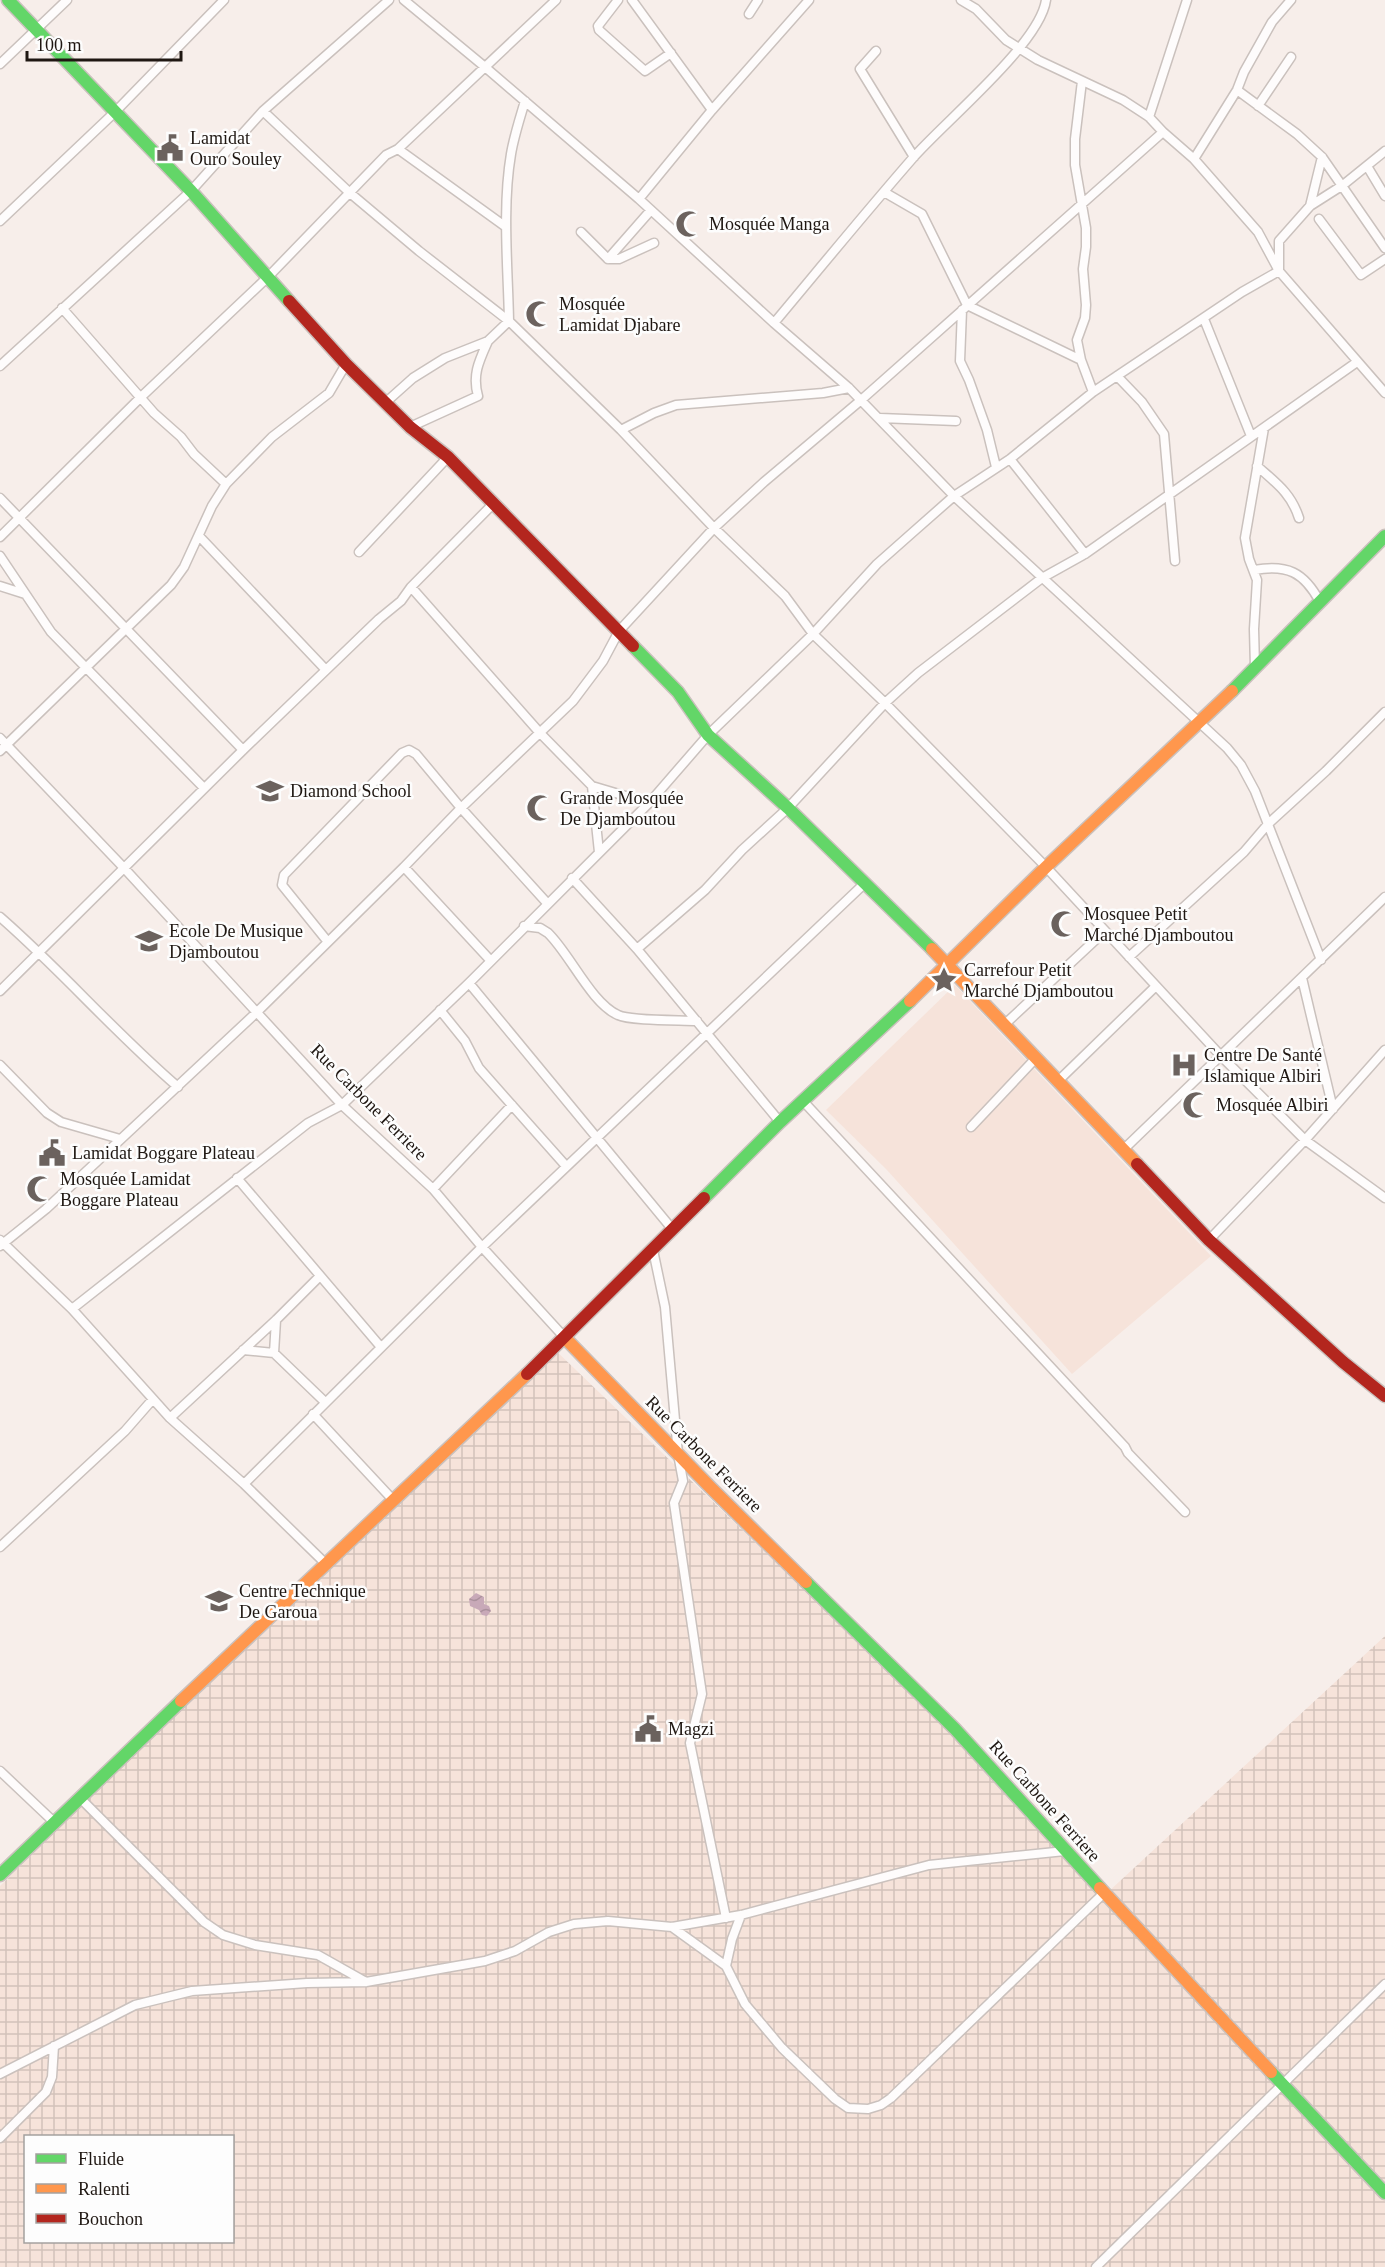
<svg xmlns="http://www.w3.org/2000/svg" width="1385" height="2267" font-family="'Times New Roman',serif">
<defs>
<pattern id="industrial-grid" width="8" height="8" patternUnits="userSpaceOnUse" patternTransform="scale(1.5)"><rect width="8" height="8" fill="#f6e3da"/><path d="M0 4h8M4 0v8" fill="none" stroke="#d2c2ba"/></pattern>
<pattern id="water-waves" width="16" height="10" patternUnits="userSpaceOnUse" patternTransform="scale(1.5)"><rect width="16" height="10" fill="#c8a9b8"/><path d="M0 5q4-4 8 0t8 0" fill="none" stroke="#ab919d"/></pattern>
</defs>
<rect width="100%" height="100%" fill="#f7eeea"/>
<path fill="#f6e3da" d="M955,985L1211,1256L1072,1374L886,1169L826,1110Z"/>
<path fill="url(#industrial-grid)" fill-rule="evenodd" d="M551,1346L1010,1787L1107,1893L1385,1636V2267H0V1886ZM26,2136H232V2242H26Z"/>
<path fill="url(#water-waves)" d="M476,1593L484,1597V1604L489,1606L491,1611L487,1616L482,1615L479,1610L470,1606L469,1599Z"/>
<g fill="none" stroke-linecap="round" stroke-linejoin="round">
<defs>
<path id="street" d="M404,0L485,67L639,199L774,323L849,388L954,496L1227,748L1241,765L1255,791L1321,960
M618,0L598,26L599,30L645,71L671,53
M632,0L712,110
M961,0L976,9L1006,40L1038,60L1123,100L1149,117L1163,132L1194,159L1258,232L1279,271L1385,393
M749,14L758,0
M876,51L860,69L914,157
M0,64L67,0
M1082,81L1075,139V165L1086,228V247L1083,269L1086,305L1085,318L1077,340L1081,360L1093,392
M1237,90L1297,134L1322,157L1385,248
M1258,106L1291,57
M263,111L350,193L419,251L509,321L621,430L714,528L785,596L813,634L885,703L1046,867L1221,1056L1305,1140L1385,1198
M1149,117L1187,0
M398,149L506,227
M1194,159L1237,90L1244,72L1272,22L1291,0
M1367,166L1385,196
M884,192L922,214L967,305L1081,360
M639,199L712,110L809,0
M1310,206L1322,157
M1319,219L1361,275L1385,259
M0,221L115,112L224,0
M581,232L608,259L651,210
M608,259H619L654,243
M62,308L154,413L181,437L194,454L226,484
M962,310L960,361L969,380L987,430L996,467
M1204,319L1251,436
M774,323C820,268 865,213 912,159C944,122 1040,44 1046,0
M0,366L191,191L263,111L389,0
M1117,376L1142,402L1164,434L1175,561
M385,403L413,378L445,358L488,341L509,321C508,268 502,207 511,154C514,136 520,118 525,101
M880,418L956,421
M410,427L478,396C472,375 479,361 488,341
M621,430L654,413L676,405L823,393L849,388
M1010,459L1085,554
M1257,466C1276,483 1291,493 1299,518
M0,498L243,750
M199,536L326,670
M0,537L141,397L269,276L386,155L398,149L556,0
M359,552L448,457
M0,556L51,632L204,788
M1254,570C1287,564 1304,572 1320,602
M0,586L25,594
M411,587L540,733L592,786L649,803
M1255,668L1254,629L1257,580L1249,559L1245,538L1264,428
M0,738L124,868L342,1105L433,1189L482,1247L565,1338
M0,751L171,585L184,567L212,506L226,484L272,437L329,393L346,364
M592,786L599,852
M404,867L491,961
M572,878L637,949L780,1122
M0,917C62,971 115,1033 178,1087
M524,926L540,928L548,933C570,954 591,1003 618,1015C630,1021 680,1020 697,1021
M328,942L282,885L284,875L402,753L409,750L416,754L461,808L547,903
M637,949L705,890L742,850L788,808L885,703L918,673L1042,578L1085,554L1357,362
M1129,957L1244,852L1268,824L1326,771L1385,712
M1302,978L1333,1109
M469,983L673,1230
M0,991L243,750L379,619L401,601L411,587L493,504
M440,1010L465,1041L479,1068L566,1166
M1004,1025L1105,931
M0,1065L47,1113L61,1122L120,1139
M1058,1081L1156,986
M803,1101L1125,1447L1128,1453L1185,1512
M971,1127L1036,1058
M1123,1150L1385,897
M237,1178L380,1346
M433,1189L512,1105
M1209,1240L1305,1140L1385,1050
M0,1246L46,1209L257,1012L404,867L461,808L573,701L603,661L619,631L714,528L764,482L860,401L1163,132
M653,1250L665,1307L678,1454L683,1481L674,1503L702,1694L690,1743L726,1918
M72,1309L308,1123L342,1105L469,983L649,803L708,735L813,634L877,564L912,533L954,496L1010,459L1093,392L1242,292L1279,271V241L1310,206L1343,185L1385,151
M243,1350L274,1353L325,1402
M274,1353L276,1320
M153,1399L170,1418L244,1484L326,1564
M313,1414L394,1501
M170,1418L276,1320L320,1276
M244,1484L482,1247L865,883
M0,1547L125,1431L153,1399L72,1309L0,1240
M0,1771L55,1823
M80,1798L204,1922L223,1935L255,1945L318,1955L366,1982
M672,1927L726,1966L745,2004L782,2048L835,2099L848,2108L868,2109L881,2105L891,2098L1104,1893
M726,1966L732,1939L741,1915
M0,2074L135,2005L192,1991L307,1983L366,1982L485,1961L515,1951L549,1932L574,1924L608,1921L672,1927L741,1915L929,1865L1065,1851
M0,2138L46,2092L52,2077L54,2046
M1096,2267L1385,1984"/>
<path id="fast" d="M8,0L191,191L289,301
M633,646L678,692L708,735L788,808L932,949
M1232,691L1385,536
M704,1198L780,1122L910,1001
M806,1582L955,1729L1100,1888
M0,1875L181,1701
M1271,2072L1385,2193"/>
<path id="slow" d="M932,949L1137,1164
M910,1001L1046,867L1232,691
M565,1338L711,1488L806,1582
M181,1701L527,1374
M1100,1888L1271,2072"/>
<path id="jam" d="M289,301L346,364L410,427L448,457L633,646
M1137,1164L1209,1240L1343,1362L1385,1396
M527,1374L704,1198"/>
</defs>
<use href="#street" stroke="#cac1bd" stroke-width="11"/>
<use href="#fast" stroke="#cac1bd" stroke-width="15"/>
<use href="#slow" stroke="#cac1bd" stroke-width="15"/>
<use href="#jam" stroke="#cac1bd" stroke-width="15"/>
<use href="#street" stroke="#fefcfc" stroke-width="8"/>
<use href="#fast" stroke="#63d668" stroke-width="12"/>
<use href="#slow" stroke="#ff974d" stroke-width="12"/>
<use href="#jam" stroke="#b3261e" stroke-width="12"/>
</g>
<defs>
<symbol id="civic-bare" viewBox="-9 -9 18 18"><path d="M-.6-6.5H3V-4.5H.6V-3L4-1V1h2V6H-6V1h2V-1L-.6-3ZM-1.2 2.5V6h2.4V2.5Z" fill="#6b625e" stroke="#fdfdfd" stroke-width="2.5" paint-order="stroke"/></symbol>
<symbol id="mosque-bare" viewBox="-9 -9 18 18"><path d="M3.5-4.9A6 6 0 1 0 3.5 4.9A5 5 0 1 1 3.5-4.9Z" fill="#6b625e" stroke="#fdfdfd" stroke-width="2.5" paint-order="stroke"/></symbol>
<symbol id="school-bare" viewBox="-9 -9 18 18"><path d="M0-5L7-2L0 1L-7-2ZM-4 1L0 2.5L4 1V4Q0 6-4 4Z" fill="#6b625e" stroke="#fdfdfd" stroke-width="2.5" paint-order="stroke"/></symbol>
<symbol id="university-bare" viewBox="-9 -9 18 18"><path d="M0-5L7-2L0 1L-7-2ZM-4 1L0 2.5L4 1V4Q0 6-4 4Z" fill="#6b625e" stroke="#fdfdfd" stroke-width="2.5" paint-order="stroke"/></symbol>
<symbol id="sight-bare" viewBox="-9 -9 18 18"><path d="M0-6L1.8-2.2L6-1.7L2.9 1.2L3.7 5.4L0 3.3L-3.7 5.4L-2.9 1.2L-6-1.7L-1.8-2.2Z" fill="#6b625e" stroke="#fdfdfd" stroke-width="2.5" paint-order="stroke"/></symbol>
<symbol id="hospital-bare" viewBox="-9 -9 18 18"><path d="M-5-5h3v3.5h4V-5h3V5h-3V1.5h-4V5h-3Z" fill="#6b625e" stroke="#fdfdfd" stroke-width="2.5" paint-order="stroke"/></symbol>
</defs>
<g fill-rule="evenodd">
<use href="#civic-bare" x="151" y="129" width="38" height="38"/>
<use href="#mosque-bare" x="670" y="205" width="38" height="38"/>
<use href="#mosque-bare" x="520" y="295" width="38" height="38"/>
<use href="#school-bare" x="251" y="772" width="38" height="38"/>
<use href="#mosque-bare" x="521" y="789" width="38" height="38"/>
<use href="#mosque-bare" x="1045" y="905" width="38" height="38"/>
<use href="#university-bare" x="130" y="922" width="38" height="38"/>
<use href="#sight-bare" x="925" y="961" width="38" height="38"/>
<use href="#hospital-bare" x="1165" y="1046" width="38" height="38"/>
<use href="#mosque-bare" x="1177" y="1086" width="38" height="38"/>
<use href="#civic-bare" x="33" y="1134" width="38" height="38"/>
<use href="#mosque-bare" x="21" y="1170" width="38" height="38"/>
<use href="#university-bare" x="200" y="1582" width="38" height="38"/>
<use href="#civic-bare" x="629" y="1710" width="38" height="38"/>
</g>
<g text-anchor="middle" stroke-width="5" stroke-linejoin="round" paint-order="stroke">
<g font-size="18" fill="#1f1712" stroke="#fdfdfd" text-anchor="start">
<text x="190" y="144">Lamidat<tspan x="190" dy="21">Ouro Souley</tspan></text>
<text x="709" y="230">Mosquée Manga</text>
<text x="559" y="310">Mosquée<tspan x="559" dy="21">Lamidat Djabare</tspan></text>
<text x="290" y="797">Diamond School</text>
<text x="560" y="804">Grande Mosquée<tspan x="560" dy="21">De Djamboutou</tspan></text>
<text x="1084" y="920">Mosquee Petit<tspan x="1084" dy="21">Marché Djamboutou</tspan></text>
<text x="169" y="937">Ecole De Musique<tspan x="169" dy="21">Djamboutou</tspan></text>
<text x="964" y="976">Carrefour Petit<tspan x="964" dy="21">Marché Djamboutou</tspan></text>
<text x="1204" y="1061">Centre De Santé<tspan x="1204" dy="21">Islamique Albiri</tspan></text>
<text x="1216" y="1111">Mosquée Albiri</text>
<text x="72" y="1159">Lamidat Boggare Plateau</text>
<text x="60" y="1185">Mosquée Lamidat<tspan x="60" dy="21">Boggare Plateau</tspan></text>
<text x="239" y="1597">Centre Technique<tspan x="239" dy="21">De Garoua</tspan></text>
<text x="668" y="1735">Magzi</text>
</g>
<g font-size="18" fill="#1f1712" stroke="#fdfdfd">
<text transform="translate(369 1102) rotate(45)" y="6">Rue Carbone Ferriere</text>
<text transform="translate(704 1454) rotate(45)" y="6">Rue Carbone Ferriere</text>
<text transform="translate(1045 1801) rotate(48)" y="6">Rue Carbone Ferriere</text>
</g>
</g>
<rect x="24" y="2135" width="210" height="108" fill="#fdfdfd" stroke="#a4a19f" stroke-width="1.5"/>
<rect x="36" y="2154" width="30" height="9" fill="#63d668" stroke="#a4a19f" stroke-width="1.5"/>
<text x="78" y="2165" font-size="18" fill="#1f1712">Fluide</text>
<rect x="36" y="2184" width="30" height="9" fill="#ff974d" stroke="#a4a19f" stroke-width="1.5"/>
<text x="78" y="2195" font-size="18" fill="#1f1712">Ralenti</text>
<rect x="36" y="2214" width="30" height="9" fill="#b3261e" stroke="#a4a19f" stroke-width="1.5"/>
<text x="78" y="2225" font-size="18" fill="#1f1712">Bouchon</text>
<path d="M27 51v9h154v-9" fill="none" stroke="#1f1712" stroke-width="3"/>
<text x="36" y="51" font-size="18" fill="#1f1712" stroke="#fdfdfd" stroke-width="4.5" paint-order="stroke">100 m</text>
</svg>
